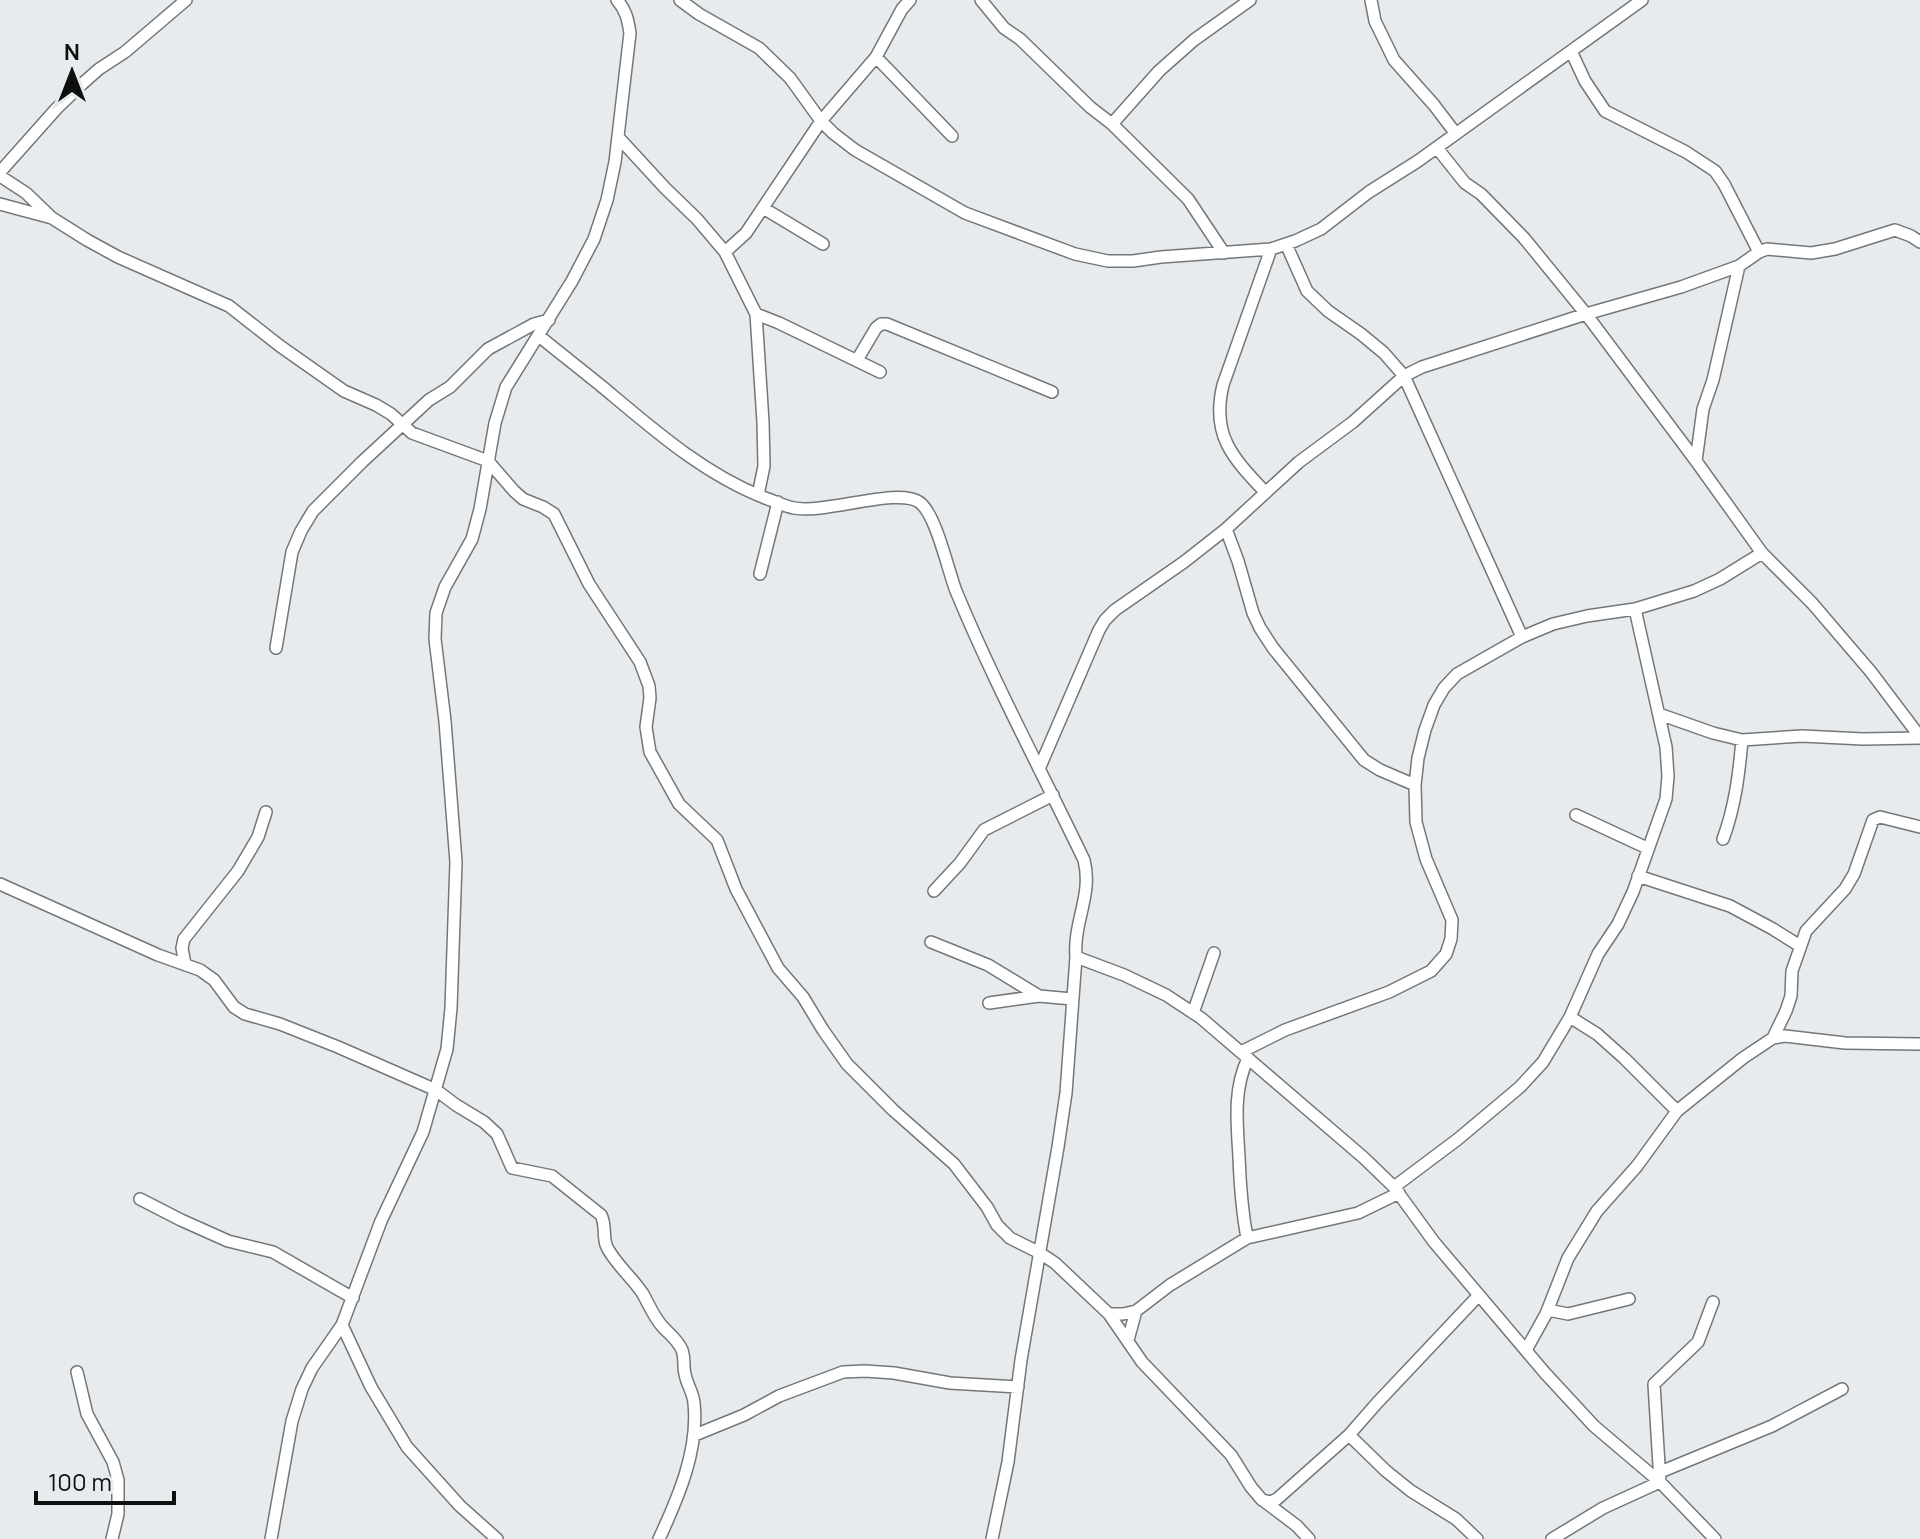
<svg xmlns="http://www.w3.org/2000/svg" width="1920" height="1539" font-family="Manrope,sans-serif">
<rect width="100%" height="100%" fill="#e7ebed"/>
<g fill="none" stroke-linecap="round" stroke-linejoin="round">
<defs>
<path id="minor" d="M680,0L699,14L759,48L790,78L821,121L833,133L855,150L965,213L1075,254L1108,261H1133L1161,257L1271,249L1295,241L1321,229L1369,192L1418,161L1642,0
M981,0L1004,28L1020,39L1090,107L1112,124L1188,199L1224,253
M1371,0L1375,21L1394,60L1434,105L1456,134
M1571,51L1585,81L1605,111L1686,152L1715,171L1724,184L1759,252
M876,57L952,136
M1112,124L1159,71L1194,40L1250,0
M619,138L665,188L697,219L725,252L756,314L763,422L764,466L758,495
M1437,148L1465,183L1481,194L1524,238L1586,314L1696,461L1762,553L1812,603L1871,672L1920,737
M0,172L57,108L82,84L99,69L125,52L186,0
M0,176L26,193L52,218L87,240L118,257L229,306L280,346L344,391L376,405L391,414L412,433L488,461L514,491L523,499L543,507L554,514L589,584L640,662L649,686L650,698L646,727L650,752L679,804L717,840L736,889L778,968L803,997L823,1030L847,1064L893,1110L954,1164L987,1207L997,1225L1010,1238L1040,1253L1055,1263L1109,1314H1123L1136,1311L1170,1285L1247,1238L1358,1213L1399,1193
M0,204L52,218
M763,208L823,244
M1286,244L1307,291L1328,311L1361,334L1384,353L1404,376L1522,637
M725,252L746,233L821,121L876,57L902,9L910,0
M756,314L779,323L880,372
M539,336C561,354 583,371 605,389C655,431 704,474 765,498C774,501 784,506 794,508C826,514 898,487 919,502C936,513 948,571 956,591C994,683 1041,770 1084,860C1093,895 1073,922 1076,957L1066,1093L1058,1147L1021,1360L1008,1462L992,1539
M857,360L876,328L881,324H887L1052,392
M1696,461L1703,409L1713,380L1739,266
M1265,492C1232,457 1211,435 1223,385L1271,249
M1226,529L1238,561L1253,613L1260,628L1273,648L1364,760L1380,770L1415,785
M760,574L778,502
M276,648L292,552L301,531L313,511L362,462L429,400L450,387L488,349L534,324L549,320
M1659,714L1713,733L1742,740L1802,736L1863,739L1920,738
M1039,769L1099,630L1105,620L1115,610L1184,562L1226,529L1299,462L1353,422L1404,376L1422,367L1586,314L1681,287L1739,266L1759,252L1767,249L1811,253L1835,249L1895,230L1911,236L1920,242
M1576,815L1647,848
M1723,839C1735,807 1739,774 1742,740
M1638,876L1730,906L1773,929L1800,946
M0,884L158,955L200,970L214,980L234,1007L245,1014L280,1024L338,1047L436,1090L456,1105L484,1122L497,1134L512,1168L552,1176L601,1215C606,1225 603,1235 606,1245C613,1262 633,1278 643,1294C649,1305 654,1317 662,1326C669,1334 678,1340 682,1350C685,1358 683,1366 685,1374C687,1385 693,1392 694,1403C699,1450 678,1498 659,1539
M934,891L960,863L984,830L1053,795
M931,942L988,965L1039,996L1072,999
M1076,957L1124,975L1166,995L1201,1018L1364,1158L1394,1187L1434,1242L1545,1373L1594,1426L1660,1482L1715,1539
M185,964L182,948L184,939L238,871L258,837L266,812
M989,1003L1039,996
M1193,1013L1214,953
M1570,1017L1597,1034L1625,1059L1677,1111
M1773,1038L1786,1011L1791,996L1792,971L1806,931L1845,889L1854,874L1873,820L1880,817L1920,827
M1241,1052L1285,1030L1389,992L1431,971L1446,954L1451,939L1452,920L1426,859L1416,822L1415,785L1418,758L1425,730L1434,705L1444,688L1457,674L1522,637L1553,624L1587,616L1635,609L1694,591L1720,579L1762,553
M1394,1187L1458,1139L1520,1087L1543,1062L1570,1017L1598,954L1618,924L1633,892L1666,799L1668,776L1666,747L1635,609
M140,1199L181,1220L228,1241L273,1252L353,1298
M1247,1238C1242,1211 1240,1184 1239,1157C1237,1122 1233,1090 1248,1058
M1548,1310L1568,1314L1629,1299
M1109,1314L1142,1362L1231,1455L1251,1487L1262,1500L1271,1502L1277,1499L1349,1435L1377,1403L1479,1295
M342,1325L371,1387L407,1447L460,1506L497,1539
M1128,1340L1136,1311
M1526,1350L1546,1314L1568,1258L1597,1211L1637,1166L1677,1111L1743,1058L1773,1038L1785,1036L1845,1043L1920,1044
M77,1372L87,1414L113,1462L118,1480V1514L112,1539
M695,1435L744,1415L779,1396L843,1372L865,1371L894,1373L950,1383L1018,1387
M1349,1435L1386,1471L1411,1491L1456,1519L1477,1539
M1653,1475L1772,1426L1842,1389
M1264,1501L1297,1526L1309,1539
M271,1539L292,1421L302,1389L312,1368L342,1325L381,1221L423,1132L447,1049L451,1008L456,862L445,721L435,639L436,613L445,587L472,539L480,509L495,423L506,387L572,281L594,239L607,200L615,162L630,33C628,20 626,10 617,0
M1552,1539L1603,1508L1660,1482L1654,1384L1698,1342L1713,1302"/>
</defs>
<use href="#minor" stroke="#737779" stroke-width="14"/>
<use href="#minor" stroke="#fff" stroke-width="11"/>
</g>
<g transform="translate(72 72)" stroke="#e7ebed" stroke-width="6" paint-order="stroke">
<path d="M0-6L14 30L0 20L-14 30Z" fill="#0e1010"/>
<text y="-12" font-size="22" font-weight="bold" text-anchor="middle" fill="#0e1010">N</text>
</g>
<path d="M36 1491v12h138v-12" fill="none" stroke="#0e1010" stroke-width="4"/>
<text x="48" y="1491" font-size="24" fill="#0e1010" stroke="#e7ebed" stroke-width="6" paint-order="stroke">100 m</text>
</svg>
